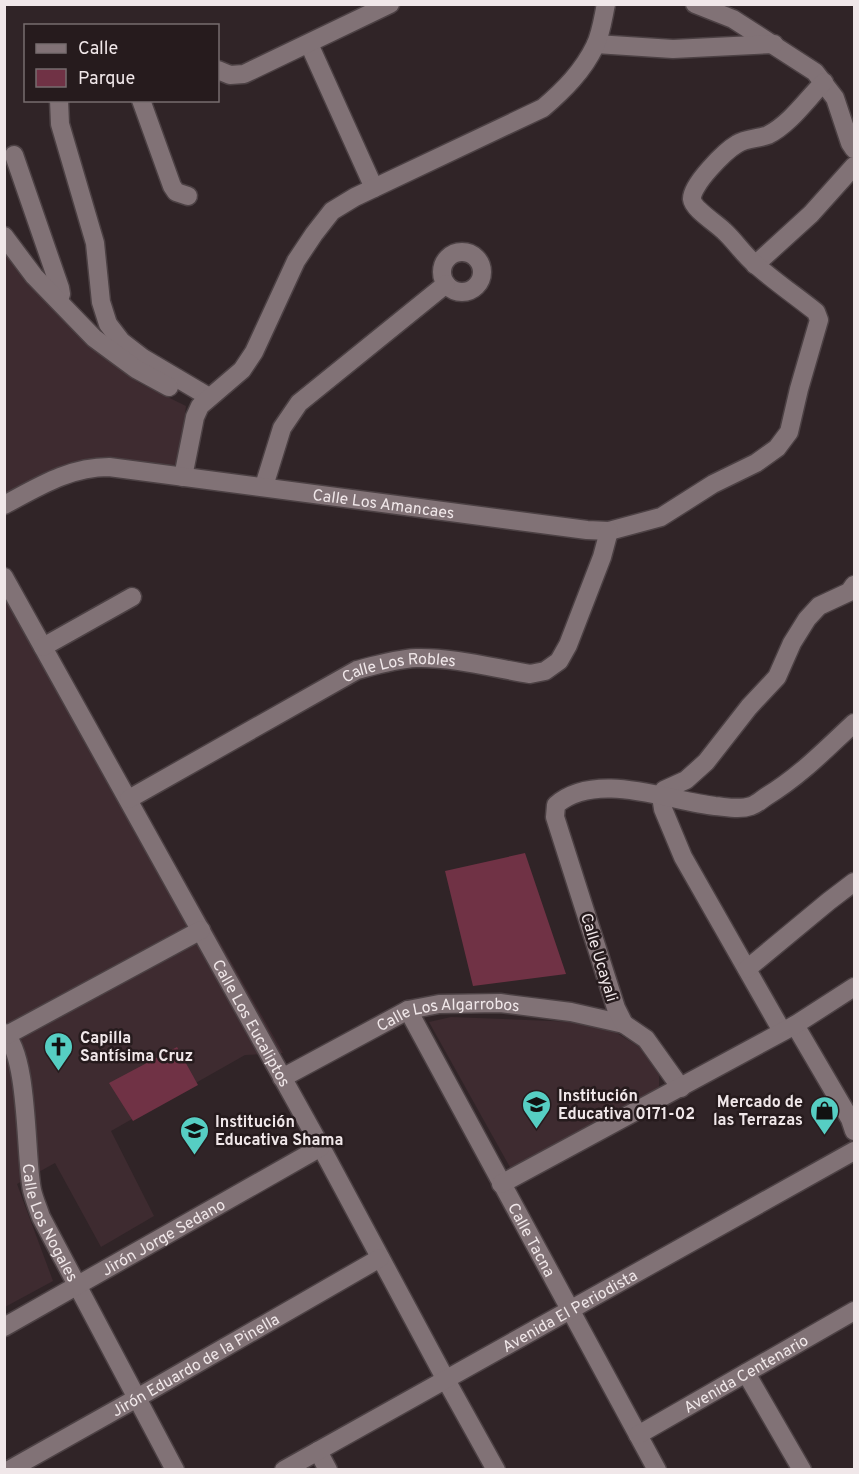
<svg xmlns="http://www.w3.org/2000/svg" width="859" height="1474" font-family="Overpass,sans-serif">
<rect width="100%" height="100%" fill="#302427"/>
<path fill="#3e2b30" d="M4,245L103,355L139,383L186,406L177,483L97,475L59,483L5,513Z
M4,562L283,1053L245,1055L111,1131L154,1216L101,1247L55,1163L17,1184L53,1281L5,1307Z
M451,1017L601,1023L639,1047L659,1075V1089L511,1169L429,1022Z"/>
<path fill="#703245" d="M525,853L566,974L473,986L445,871Z
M177,1047L198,1085L133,1121L109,1083Z"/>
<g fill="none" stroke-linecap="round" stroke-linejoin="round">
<defs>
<g id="minor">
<path d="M695,4L733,19L815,72L835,98L850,143L854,149"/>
<path d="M309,44L374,188"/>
<path d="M596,44L673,49L774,44"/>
<path d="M218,70L230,75L244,74L390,4"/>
<path d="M59,100L60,124L95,243L101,302L108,324L121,341L143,358L209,397"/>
<path d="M141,100L172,186L176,192L188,196"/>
<path d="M14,155L60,288L61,294L59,300"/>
<path d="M4,236L34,276L94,338L136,369L169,387"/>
<circle cx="462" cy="272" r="20"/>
<path d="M755,265L811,214L854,166"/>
<path d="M183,477L195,417L200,406L242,370L254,352L296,261L314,234L332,211L355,197L543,108C564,90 583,71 595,46C601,34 603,18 606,4"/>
<path d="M264,486L282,428L299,403L446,284"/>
<path id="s1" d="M4,505C38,487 69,467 109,467L587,530L609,531L661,517L713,484L756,463L777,448L789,432L799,389L819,320L816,312C796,296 774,281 755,264C743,254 735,241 724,231C716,223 693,209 692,199C691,185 725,151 737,144C746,138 758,139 768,135C790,124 807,99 824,82"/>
<path id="s2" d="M4,577L321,1147L446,1380L496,1470"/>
<path d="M43,647L132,597"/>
<path d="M661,796L664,790L686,780L706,762L749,707L777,677L792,643L807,619L819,606L849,592L854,585"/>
<path d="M661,796L663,809L683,857L782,1031"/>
<path id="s3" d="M129,799L357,670C376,665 396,659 416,658C454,657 493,668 530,674L545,671L559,661L568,645L602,557L609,531"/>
<path d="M747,969L829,901L854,882"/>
<path id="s4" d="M408,1010L657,1470"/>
<path d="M795,1025L850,1119L854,1131"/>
<path id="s5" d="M4,1033C29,1055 25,1156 32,1190C34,1199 38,1208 41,1217L175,1470"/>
<path d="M7,1035L201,930"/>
<path id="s6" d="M282,1078L408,1010L439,1004L500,1003L571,1012L624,1024"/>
<path d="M681,1088L646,1039L624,1024L616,1008L555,817L556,805C596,770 669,801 715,806C727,807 740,810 751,806C757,804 762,799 767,796C800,776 826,749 854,723"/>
<path d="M501,1184L795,1025L854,987"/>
<path id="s7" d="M4,1327L321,1147"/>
<path d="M746,1373L802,1470"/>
<path id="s8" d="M638,1435L854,1311"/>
<path d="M318,1451L328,1470"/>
<path id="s9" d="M9,1470L137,1398L380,1258"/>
<path id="s10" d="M284,1470L854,1151"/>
</g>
</defs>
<use href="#minor" stroke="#4c4144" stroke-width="21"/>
<use href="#minor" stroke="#817276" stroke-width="18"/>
</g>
<defs>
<symbol id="church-pin" viewBox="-11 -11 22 30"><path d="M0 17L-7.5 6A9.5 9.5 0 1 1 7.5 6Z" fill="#56cec3" stroke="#261b1d"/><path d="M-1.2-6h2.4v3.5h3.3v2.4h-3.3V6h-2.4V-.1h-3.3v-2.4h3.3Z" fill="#111"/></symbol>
<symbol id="school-pin" viewBox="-11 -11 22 30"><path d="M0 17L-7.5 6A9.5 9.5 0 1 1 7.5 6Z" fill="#56cec3" stroke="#261b1d"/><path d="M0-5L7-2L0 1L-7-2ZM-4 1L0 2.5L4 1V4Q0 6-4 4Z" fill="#111"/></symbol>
<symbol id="shop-pin" viewBox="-11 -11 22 30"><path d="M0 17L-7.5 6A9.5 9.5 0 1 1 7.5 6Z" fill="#56cec3" stroke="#261b1d"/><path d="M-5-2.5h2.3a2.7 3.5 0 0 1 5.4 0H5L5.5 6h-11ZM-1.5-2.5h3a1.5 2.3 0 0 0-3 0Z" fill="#111"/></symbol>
</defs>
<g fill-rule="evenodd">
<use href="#church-pin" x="42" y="1030" width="33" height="45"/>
<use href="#school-pin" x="520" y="1088" width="33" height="45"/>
<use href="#shop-pin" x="808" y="1094" width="33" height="45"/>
<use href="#school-pin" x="178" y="1114" width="33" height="45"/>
</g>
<g text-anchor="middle" stroke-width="5" stroke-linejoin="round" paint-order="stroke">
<g font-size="16" fill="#f0e7e9" stroke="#261b1d">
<text dy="6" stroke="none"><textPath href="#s1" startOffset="390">Calle Los Amancaes</textPath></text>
<text dy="6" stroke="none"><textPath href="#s3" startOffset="304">Calle Los Robles</textPath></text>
<text transform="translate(600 957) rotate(73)" y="6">Calle Ucayali</text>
<text dy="6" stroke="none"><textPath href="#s6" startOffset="182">Calle Los Algarrobos</textPath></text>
<text dy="6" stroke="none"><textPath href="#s2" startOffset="510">Calle Los Eucaliptos</textPath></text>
<text dy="6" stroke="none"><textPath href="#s5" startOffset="198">Calle Los Nogales</textPath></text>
<text dy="6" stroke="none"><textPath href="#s7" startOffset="183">Jirón Jorge Sedano</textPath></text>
<text dy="6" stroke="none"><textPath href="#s4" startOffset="261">Calle Tacna</textPath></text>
<text dy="6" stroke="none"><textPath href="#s10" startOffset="327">Avenida El Periodista</textPath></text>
<text dy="6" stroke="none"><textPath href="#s9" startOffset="214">Jirón Eduardo de la Pinella</textPath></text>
<text dy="6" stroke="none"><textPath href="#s8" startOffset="124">Avenida Centenario</textPath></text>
</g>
<g font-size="16" font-weight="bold" fill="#f0e7e9" stroke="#261b1d" text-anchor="start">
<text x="80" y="1043">Capilla<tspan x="80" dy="18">Santísima Cruz</tspan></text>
<text x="558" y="1101">Institución<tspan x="558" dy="18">Educativa 0171-02</tspan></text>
<text x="803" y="1107" text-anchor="end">Mercado de<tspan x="803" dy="18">las Terrazas</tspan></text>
<text x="215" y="1127">Institución<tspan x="215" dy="18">Educativa Shama</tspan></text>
</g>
</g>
<rect width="859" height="1474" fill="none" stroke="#f0e7e9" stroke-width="12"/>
<rect x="24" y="24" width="195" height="78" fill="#261b1d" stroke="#776d6f" stroke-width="1.5"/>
<rect x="36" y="44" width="30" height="9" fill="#817276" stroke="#776d6f" stroke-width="1.5"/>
<text x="78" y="54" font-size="18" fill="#f0e7e9">Calle</text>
<rect x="36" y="69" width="30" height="18" fill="#703245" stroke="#776d6f" stroke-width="1.5"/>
<text x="78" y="84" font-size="18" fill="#f0e7e9">Parque</text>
</svg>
